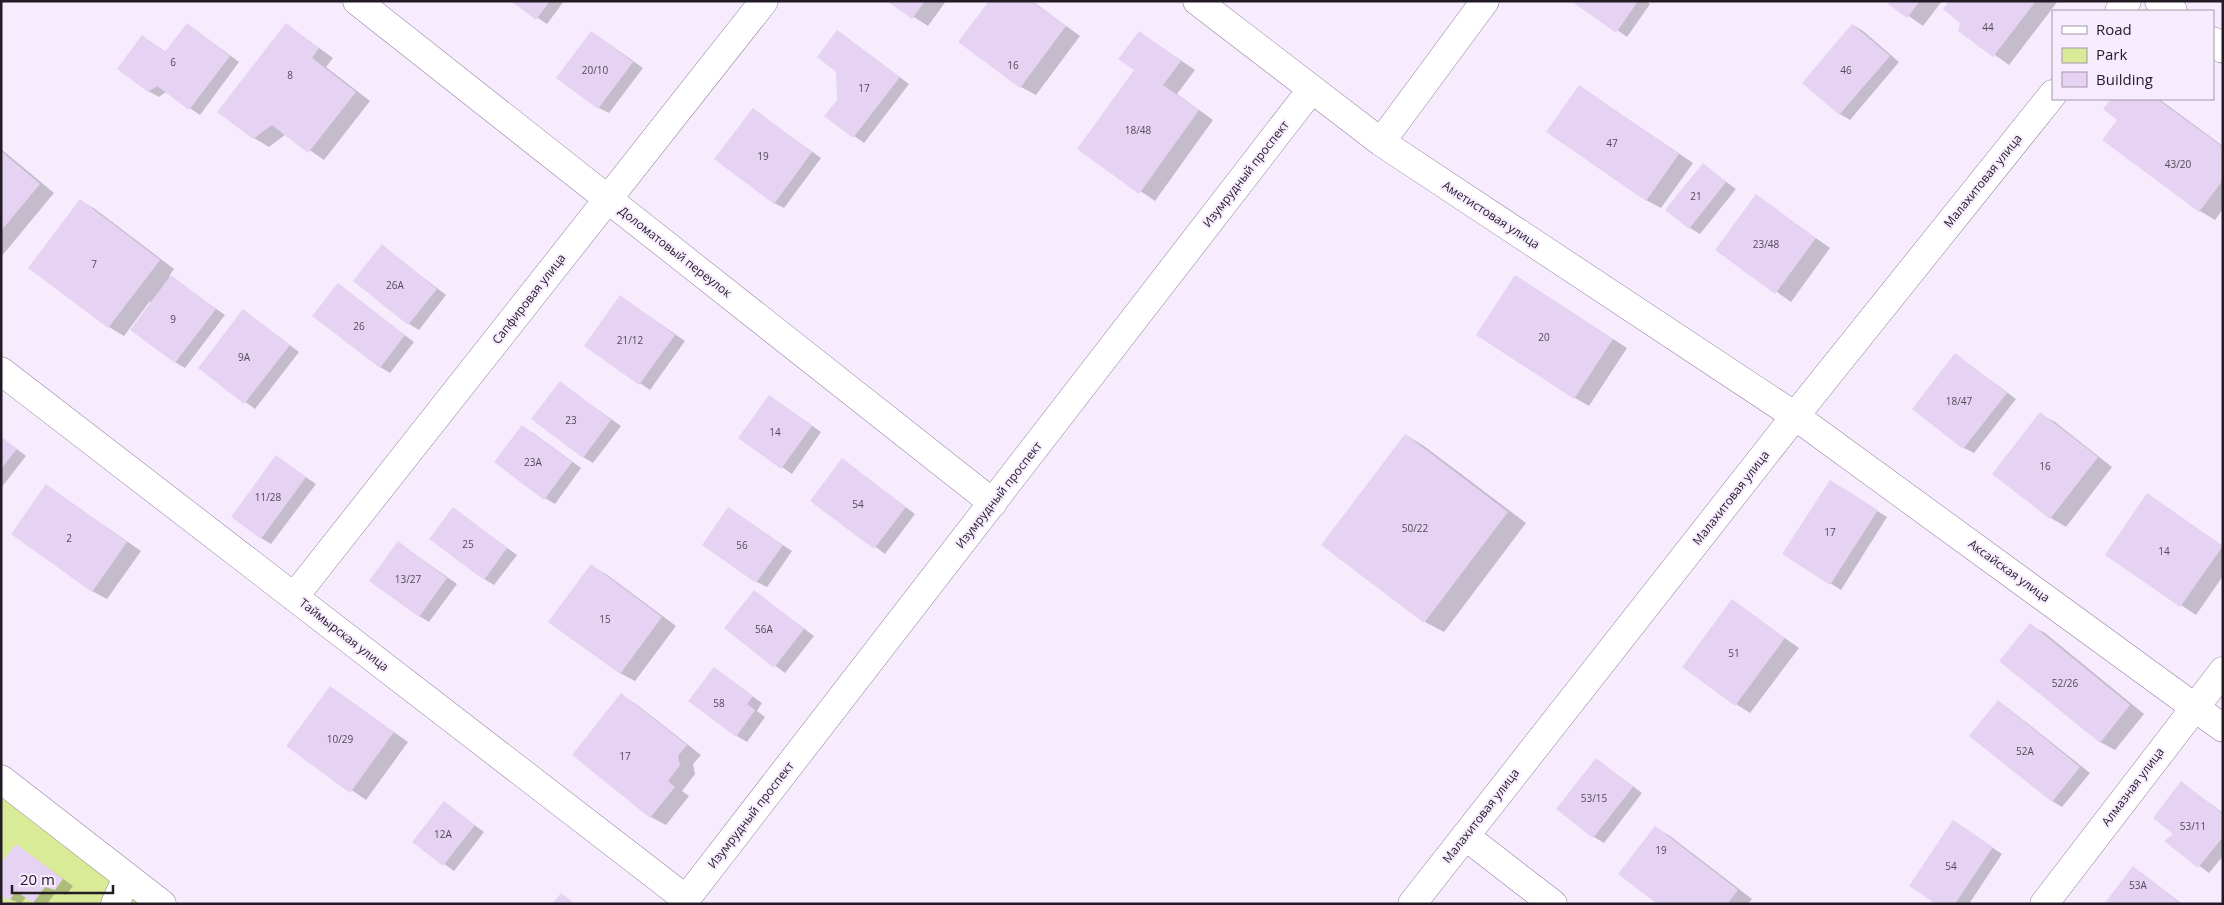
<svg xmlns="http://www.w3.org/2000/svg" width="2224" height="905" font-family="'Open Sans',sans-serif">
<rect width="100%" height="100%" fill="#f7ebfe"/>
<path fill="#d9eb97" d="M1,789L149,904H1Z"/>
<path fill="#0003" d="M513,1H564L547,24Z
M889,1H946L928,26Z
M990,1H1032L1080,36L1036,95L1021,87Z
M1577,1H1646L1650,4L1627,37Z
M1892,1H1942L1923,26L1890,3Z
M1950,1H2058L2009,65L1960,30L1961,22Z
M286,24L333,58L326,67L370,101L324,160L286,134L269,147L254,138Z
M1853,25L1863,31L1899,62L1850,120L1840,114Z
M197,31L239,62L200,115L166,92L159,97L148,91L142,36L166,52Z
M838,31L909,84L864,143L826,116L838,100Z
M592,32L643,68L609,113L599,108Z
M1139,32L1195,70L1177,94L1213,120L1155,201L1079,149L1136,70Z
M1579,86L1693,163L1661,208L1646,200Z
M2112,99H2159L2223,146V209L2215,220L2200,211L2104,140L2119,120L2105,109Z
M753,110L821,158L784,208L774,203Z
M1,149L54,193L1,257Z
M1703,165L1736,189L1700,234L1690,228Z
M1756,196L1830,248L1791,302L1717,249Z
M81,201L95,209L174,269L169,276L225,315L185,368L175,362L150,301L124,336L109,327L30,268Z
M382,246L446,295L419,330L409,324Z
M1516,276L1627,348L1589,406L1575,398Z
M338,285L414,342L390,373L380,367Z
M630,303L685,341L650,390L586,346Z
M244,311L299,352L255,409L199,368Z
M1955,354L2016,399L1974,453L1964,448Z
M560,383L621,426L593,463L583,457Z
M770,396L821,432L792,474L739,438Z
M2040,414L2055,422L2112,467L2066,527L2051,518L1993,474Z
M532,432L581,468L555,504L545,498Z
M1406,435L1424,446L1526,523L1444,632L1425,622L1323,545Z
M1,437L26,456L1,488Z
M276,457L316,484L271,544L261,538Z
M842,460L915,514L885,554L812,500Z
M47,486L141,551L107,599L92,591Z
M1840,488L1887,517L1841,590L1784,554Z
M2148,495L2223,546V576L2196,615L2106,555Z
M454,509L517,555L494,585L484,579Z
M738,515L792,551L767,587L757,582Z
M399,543L457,584L429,622L419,616Z
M591,566L606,574L676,626L635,681L620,673Z
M754,591L814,636L785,673L725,628Z
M1732,601L1799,648L1750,713L1736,704Z
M2030,625L2045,633L2144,714L2115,750L2100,742Z
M714,669L762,703L757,711L765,717L747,742L737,736Z
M330,687L408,742L366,800L288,746Z
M622,695L636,704L701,755L693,764L695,774L682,791L689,796L666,825L651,817Z
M1998,702L2008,708L2090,773L2062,807L2052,801Z
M1596,759L1642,793L1604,843L1594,837Z
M2182,783L2223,813V856L2209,873L2166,841L2175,834Z
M444,803L484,832L454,871L414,842Z
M1655,827L1670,836L1752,899L1748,904H1659Z
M1963,828L2002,854L1969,904H1938Z
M26,852L73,886L66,895L56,892L47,904H36L26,897L21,904L10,899Z
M2133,868L2143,874L2182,904H2105Z"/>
<path fill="#e6d3f3" d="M511,1H550L536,20Z
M887,1H925L912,19Z
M989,1H1031L1066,26L1020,88L958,42Z
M1576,1H1638L1616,33L1574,3Z
M1890,1H1920L1907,18L1888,4Z
M1949,1H2036L1993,57L1958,31L1960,23L1943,9Z
M187,23L230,56L189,110L157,86L148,92L117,69L142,35L165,52Z
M286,23L319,48L312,58L356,92L308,153L272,125L253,139L217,112Z
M1852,24L1890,56L1839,115L1802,83Z
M837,30L900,77L853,138L824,116L837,100L836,72L817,57Z
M591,31L633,62L598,109L556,78Z
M1139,31L1181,61L1163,85L1199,110L1139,194L1077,149L1134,70L1118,59Z
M1579,85L1679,154L1646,201L1546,132Z
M2111,99H2157L2223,147V180L2199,212L2102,140L2117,120L2103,109Z
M753,108L812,152L774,204L714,159Z
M1,151L40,184L1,231Z
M1703,163L1726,182L1689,229L1665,210Z
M1756,194L1816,238L1775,294L1715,250Z
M80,199L160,260L108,328L28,268Z
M382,244L437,289L408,325L353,281Z
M171,275L216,309L175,363L130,330Z
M1515,275L1613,339L1574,399L1476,335Z
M338,283L405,335L380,368L312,316Z
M620,295L675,335L639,385L584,346Z
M243,309L290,345L244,404L198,368Z
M1955,353L2007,393L1963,449L1912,409Z
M560,381L611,420L583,458L531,419Z
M769,395L812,426L781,469L738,438Z
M2040,412L2098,457L2050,519L1992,474Z
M522,425L572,462L544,500L494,462Z
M1405,434L1508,512L1424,623L1321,545Z
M1,437L17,449L1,469Z
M276,455L306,477L261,539L231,517Z
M842,458L906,507L874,549L810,501Z
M1830,480L1878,510L1830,585L1782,554Z
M46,484L127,542L92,592L11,534Z
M2147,493L2223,546L2180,607L2105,555Z
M453,507L507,548L484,580L429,539Z
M728,507L783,545L756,583L702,545Z
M398,541L447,578L419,617L369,581Z
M591,564L662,617L620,674L548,622Z
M754,590L804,629L774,668L724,628Z
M1732,599L1785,638L1735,706L1682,667Z
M2030,623L2130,705L2100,743L1999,661Z
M714,667L753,696L747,704L755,710L736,737L688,701Z
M330,686L394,732L350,793L286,746Z
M621,693L687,745L678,756L680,765L668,781L675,787L650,818L572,755Z
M1998,700L2080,767L2052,802L1969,736Z
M1596,758L1633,787L1593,838L1556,809Z
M2181,781L2223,814V837L2198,868L2164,841L2173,834L2153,818Z
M444,801L475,825L443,866L412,842Z
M1953,820L1993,847L1955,904H1936L1909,886Z
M1655,826L1738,890L1727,904H1657L1618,874Z
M16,844L63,879L55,890L45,887L33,903L16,891L9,901L1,895V863Z
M2133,866L2181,904H2104Z
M561,893L575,904H552Z"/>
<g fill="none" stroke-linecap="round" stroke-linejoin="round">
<defs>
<path id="minor" d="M357,1L993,503
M1197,1L1381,142L1795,416L2223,728
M2159,1L2173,11
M2119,11L2127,1
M2213,41L2223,49
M1381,142L1485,1
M1,371L686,899L1311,90
M294,597L764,1
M1,779L162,904
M1465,836L1553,904
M115,904L127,877
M1412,904L1795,416L2053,94
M2044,904L2223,671"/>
</defs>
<use href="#minor" stroke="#94829f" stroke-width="29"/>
<use href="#minor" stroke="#fff" stroke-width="28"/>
</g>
<g text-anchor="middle" stroke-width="4" stroke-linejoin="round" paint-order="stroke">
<g font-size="10" fill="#534959">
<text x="1988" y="31">44</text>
<text x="173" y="66">6</text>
<text x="1013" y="69">16</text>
<text x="595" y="74">20/10</text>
<text x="1846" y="74">46</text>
<text x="290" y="79">8</text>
<text x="864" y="92">17</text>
<text x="1138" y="134">18/48</text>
<text x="1612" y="147">47</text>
<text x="763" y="160">19</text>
<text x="2178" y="168">43/20</text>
<text x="1696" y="200">21</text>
<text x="1766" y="248">23/48</text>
<text x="94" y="268">7</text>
<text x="395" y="289">26А</text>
<text x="173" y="323">9</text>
<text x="359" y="330">26</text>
<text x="1544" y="341">20</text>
<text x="630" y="344">21/12</text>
<text x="244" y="361">9А</text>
<text x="1959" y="405">18/47</text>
<text x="571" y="424">23</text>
<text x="775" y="436">14</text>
<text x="533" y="466">23А</text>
<text x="2045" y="470">16</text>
<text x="268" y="501">11/28</text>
<text x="858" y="508">54</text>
<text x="1415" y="532">50/22</text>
<text x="1830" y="536">17</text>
<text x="69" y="542">2</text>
<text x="468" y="548">25</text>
<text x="742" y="549">56</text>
<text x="2164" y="555">14</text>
<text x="408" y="583">13/27</text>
<text x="605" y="623">15</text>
<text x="764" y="633">56А</text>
<text x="1734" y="657">51</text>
<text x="2065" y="687">52/26</text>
<text x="719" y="707">58</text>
<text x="340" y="743">10/29</text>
<text x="2025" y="755">52А</text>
<text x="625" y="760">17</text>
<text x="1594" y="802">53/15</text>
<text x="2193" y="830">53/11</text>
<text x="443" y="838">12А</text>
<text x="1661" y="854">19</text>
<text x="1951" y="870">54</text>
<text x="2138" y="889">53А</text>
</g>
<g font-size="12" fill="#221b26" stroke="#f7ebfe">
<text transform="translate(1246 174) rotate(-52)" y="4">Изумрудный проспект</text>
<text transform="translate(1983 181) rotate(-51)" y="4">Малахитовая улица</text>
<text transform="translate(1491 215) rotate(33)" y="4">Аметистовая улица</text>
<text transform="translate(675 252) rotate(38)" y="4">Доломатовый переулок</text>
<text transform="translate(529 299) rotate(-52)" y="4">Сапфировая улица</text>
<text transform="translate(999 495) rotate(-52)" y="4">Изумрудный проспект</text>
<text transform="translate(1731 498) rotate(-52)" y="4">Малахитовая улица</text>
<text transform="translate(2009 571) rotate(36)" y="4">Аксайская улица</text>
<text transform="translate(344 635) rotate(38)" y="4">Таймырская улица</text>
<text transform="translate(2133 787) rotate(-53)" y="4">Алмазная улица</text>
<text transform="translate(751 815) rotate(-52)" y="4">Изумрудный проспект</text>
<text transform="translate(1481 816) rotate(-52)" y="4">Малахитовая улица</text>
</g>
</g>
<rect width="2224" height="905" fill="none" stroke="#221b26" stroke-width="5"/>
<rect x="2052" y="10" width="162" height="90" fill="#f7ebfe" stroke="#a298a8"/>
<rect x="2062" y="26" width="25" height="8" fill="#ffffff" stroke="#a298a8"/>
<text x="2096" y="35" font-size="15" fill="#221b26">Road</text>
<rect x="2062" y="48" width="25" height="15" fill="#d9eb97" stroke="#a298a8"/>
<text x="2096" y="60" font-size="15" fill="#221b26">Park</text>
<rect x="2062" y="72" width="25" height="15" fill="#e6d3f3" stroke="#a298a8"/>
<text x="2096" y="85" font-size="15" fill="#221b26">Building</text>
<path d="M12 885v8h101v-8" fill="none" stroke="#221b26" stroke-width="2.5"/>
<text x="20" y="885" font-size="15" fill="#221b26" stroke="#f7ebfe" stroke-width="4" paint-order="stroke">20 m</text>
</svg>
